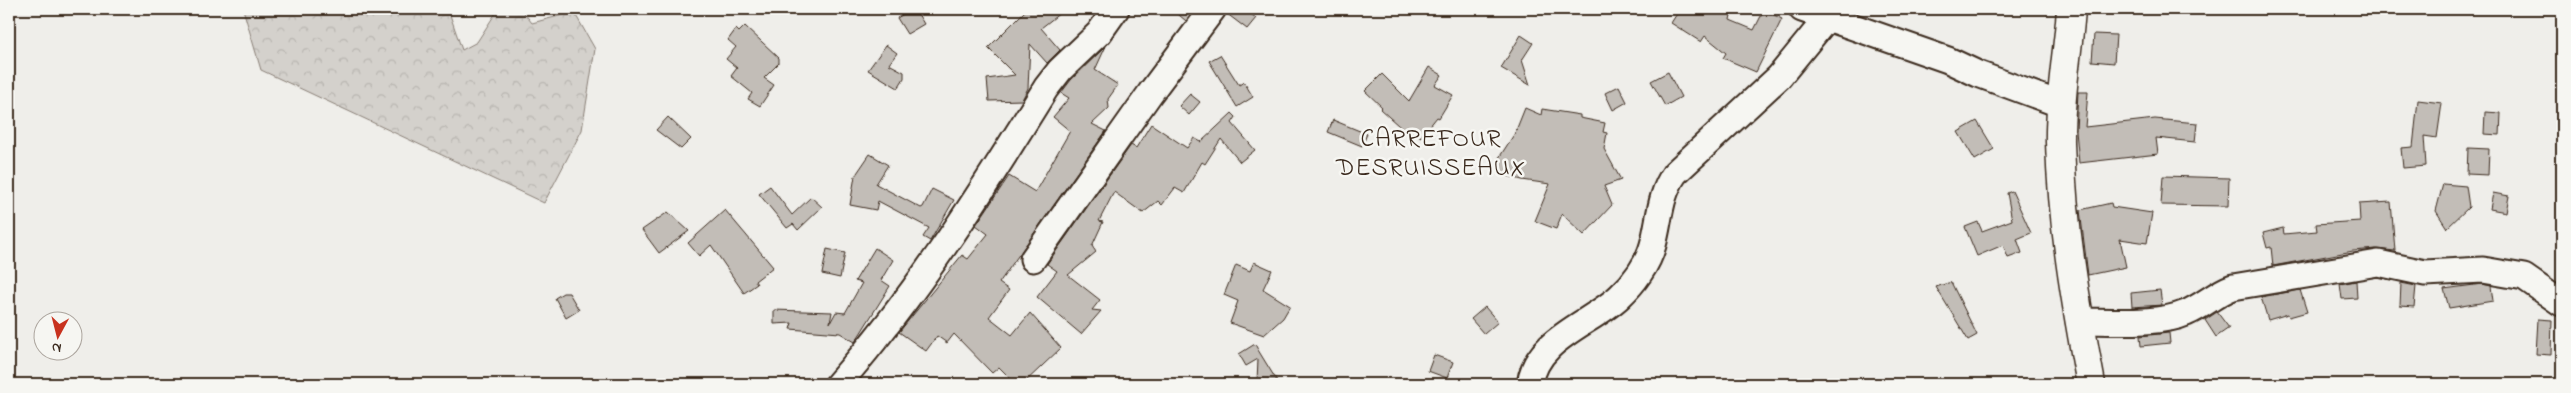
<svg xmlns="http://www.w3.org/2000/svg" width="2571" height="393" font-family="'Indie Flower',sans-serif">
<defs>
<pattern id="forest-crowns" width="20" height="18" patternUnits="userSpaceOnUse" patternTransform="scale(1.25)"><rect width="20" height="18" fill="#d4d1cc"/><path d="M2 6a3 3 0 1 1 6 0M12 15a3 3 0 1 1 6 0" fill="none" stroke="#b7b4af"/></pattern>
</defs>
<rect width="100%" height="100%" fill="#efeeea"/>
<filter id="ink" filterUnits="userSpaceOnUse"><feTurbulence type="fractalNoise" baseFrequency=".02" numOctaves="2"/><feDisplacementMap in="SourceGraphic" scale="10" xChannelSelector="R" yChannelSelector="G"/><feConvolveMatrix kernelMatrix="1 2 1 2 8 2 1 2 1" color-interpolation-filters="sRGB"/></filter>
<g filter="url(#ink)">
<path fill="url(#forest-crowns)" stroke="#887e75" d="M243,9H448L462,50L477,42L497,11L521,9L532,23L574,12L595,49L582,130L544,203L261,70Z"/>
<path fill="#c2bdb7" stroke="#3b2a1e" d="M912,9H915L924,24L907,34L897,18Z
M1027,9H1065L1041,28L1060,50L1047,63L1030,44L1028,88L1022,100L989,101L987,79L1015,75L988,48Z
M1172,9H1195L1186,21Z
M1227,9H1244L1256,18L1247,29L1226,13Z
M1680,9H1716L1731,15L1730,20L1754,30L1764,10L1782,19L1756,72L1723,58L1726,53L1705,36L1701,42L1671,23Z
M745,26L779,58V63L764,78L774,85L760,106L748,99L752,93L731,76L737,68L726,59L736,47L728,40L736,29L739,32Z
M2094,34L2116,35L2114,63L2092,61Z
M1521,35L1533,43L1522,60L1530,85L1501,68Z
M886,45L897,53L889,64L904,72V78L898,88L868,70Z
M1106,46L1095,70L1118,85L1108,99L1109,108L1092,124L1106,131L999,283L1009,290L989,317L1012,335L1030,313L1061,348L1023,384H1016L999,367L992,373L954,334L947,343L937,336L926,351L899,332L962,255L968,259L988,234L976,225L1009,176L1035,192L1070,131L1053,117L1069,98L1061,93L1071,80Z
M1220,55L1239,85L1244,82L1253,97L1237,107L1209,61Z
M1429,67L1442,75L1435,85L1453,95L1439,118L1437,117L1421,137L1411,130L1408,134L1380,109L1382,107L1365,91L1382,74L1409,101Z
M1668,72L1681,97L1665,106L1651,81Z
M1619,86L1627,102L1613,110L1605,93Z
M2078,92H2088L2085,127L2155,119L2197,123L2195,142L2156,138L2158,154L2079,163L2076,131Z
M1190,94L1200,102L1189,115L1179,106Z
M2418,100L2442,103L2437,138L2424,136L2426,166L2403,168L2401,148L2413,147Z
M1525,108L1541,115L1542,109L1580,115V118L1605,123L1603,132L1607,133L1604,149L1621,180L1604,186L1612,205L1584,235L1562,214L1556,229L1535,221L1550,184L1522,180L1501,174L1502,172L1495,164L1515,133Z
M2485,112L2501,113L2500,135L2484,134Z
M1232,113L1236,117L1232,123L1255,150L1240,162L1221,139L1205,164L1202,162L1184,193L1175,188L1162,205L1158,201L1143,213L1114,192L1099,221L1103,222L1092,246L1096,252L1068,275L1100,300L1092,310L1101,311L1081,334L1037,297L1057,271L1047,264L1131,145L1136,148L1151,124L1187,148L1194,138L1201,142Z
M668,117L691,139L681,149L656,130Z
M1333,120L1367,134L1362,146L1328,132Z
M1977,121L1994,149L1975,160L1958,132Z
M2468,148L2489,149L2488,175L2467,174Z
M870,154L888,165L876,184L921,208L923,207L932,189L954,200L930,241L923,237L929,228L878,201L876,210L850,205L855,176Z
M2163,176L2229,178L2228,206L2161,205Z
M2443,184L2466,186L2469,207L2447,228L2436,211Z
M770,186L792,215L811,197L822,207L798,230L793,224L787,228L759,194Z
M2012,191L2031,233L2017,239L2022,253L2008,258L2003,245L1977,256L1965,227L1978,222L1982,231L2012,220L2007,193Z
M2493,193L2509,196L2506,212L2490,209Z
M2391,202L2395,251L2376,249L2353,251L2273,266L2271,247L2267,248L2263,233L2283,228L2284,234L2317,231L2316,224L2360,221L2359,204Z
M2111,203L2112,207L2152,213L2147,243L2120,239L2126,267L2088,275L2080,210Z
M725,210L773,267L755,281L757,284L744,293L711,245L699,256L688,243Z
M668,212L689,231L659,253L642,230Z
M875,248L893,260L881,280L890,286L855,342L840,333L790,329L792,323L774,324V310L832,312L830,323L836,312L845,313L862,283L855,281Z
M827,249L845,253L840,278L822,274Z
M1254,262L1272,270L1263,289L1290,306L1283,318L1264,335L1230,323L1238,301L1224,295L1236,265L1250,271Z
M2356,281L2357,298L2342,299L2340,284Z
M1951,282L1977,335L1968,340L1936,287Z
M2401,283L2416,286L2414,307L2400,306Z
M2482,284L2491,286L2493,301L2449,308L2444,289Z
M2160,290L2162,305L2132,307L2131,293Z
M2300,290L2307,312L2289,317L2288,314L2268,320L2261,297Z
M563,293H569L579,310L566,318L555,298Z
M1485,307L1498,322L1484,334L1471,319Z
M2217,312L2229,328L2216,337L2205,320Z
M2538,319L2552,320L2551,355L2536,354Z
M2169,333L2170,343L2141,346L2140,336Z
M1255,344L1258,350L1277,381H1257L1258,359L1246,366L1239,354Z
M1434,355L1453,362L1447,378L1428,371Z"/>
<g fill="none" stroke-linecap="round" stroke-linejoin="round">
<defs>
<path id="minor" d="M1802,9L1948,60L1978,74L2062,105
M1033,259L1151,92L1213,9
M2079,321C2110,321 2159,325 2186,313C2203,306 2216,293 2233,287L2378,263L2425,273L2483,270L2524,277L2561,303
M838,384C918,293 983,190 1046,88L1060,70L1099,33L1116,9
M1530,384C1536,338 1591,324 1620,296C1634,283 1648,264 1653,245C1660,220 1659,196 1675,173L1779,77L1828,17"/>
<path id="major" d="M2071,9C2068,53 2059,98 2060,142C2062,223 2076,305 2091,384"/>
</defs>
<use href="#minor" stroke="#3b2a1e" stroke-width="29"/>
<use href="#major" stroke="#3b2a1e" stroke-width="31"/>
<use href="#minor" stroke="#f6f6f2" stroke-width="25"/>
<use href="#major" stroke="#f6f6f2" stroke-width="28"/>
</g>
</g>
<g text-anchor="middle" stroke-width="5" stroke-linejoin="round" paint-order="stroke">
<g font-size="25" letter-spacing="1" fill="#3b2a1e" stroke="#f6f6f2">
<text x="1431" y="146">CARREFOUR<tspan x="1431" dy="29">DESRUISSEAUX</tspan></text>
</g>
</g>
<rect width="2571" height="393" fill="none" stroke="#f6f6f2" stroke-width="30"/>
<rect x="15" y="15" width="2541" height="363" fill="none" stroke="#3b2a1e" stroke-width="2" filter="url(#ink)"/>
<g transform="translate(58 336) rotate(187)"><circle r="24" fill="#f6f6f2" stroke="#aba49d"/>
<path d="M0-4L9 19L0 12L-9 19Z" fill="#c8321e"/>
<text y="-8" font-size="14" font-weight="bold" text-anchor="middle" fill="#3b2a1e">N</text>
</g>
</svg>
